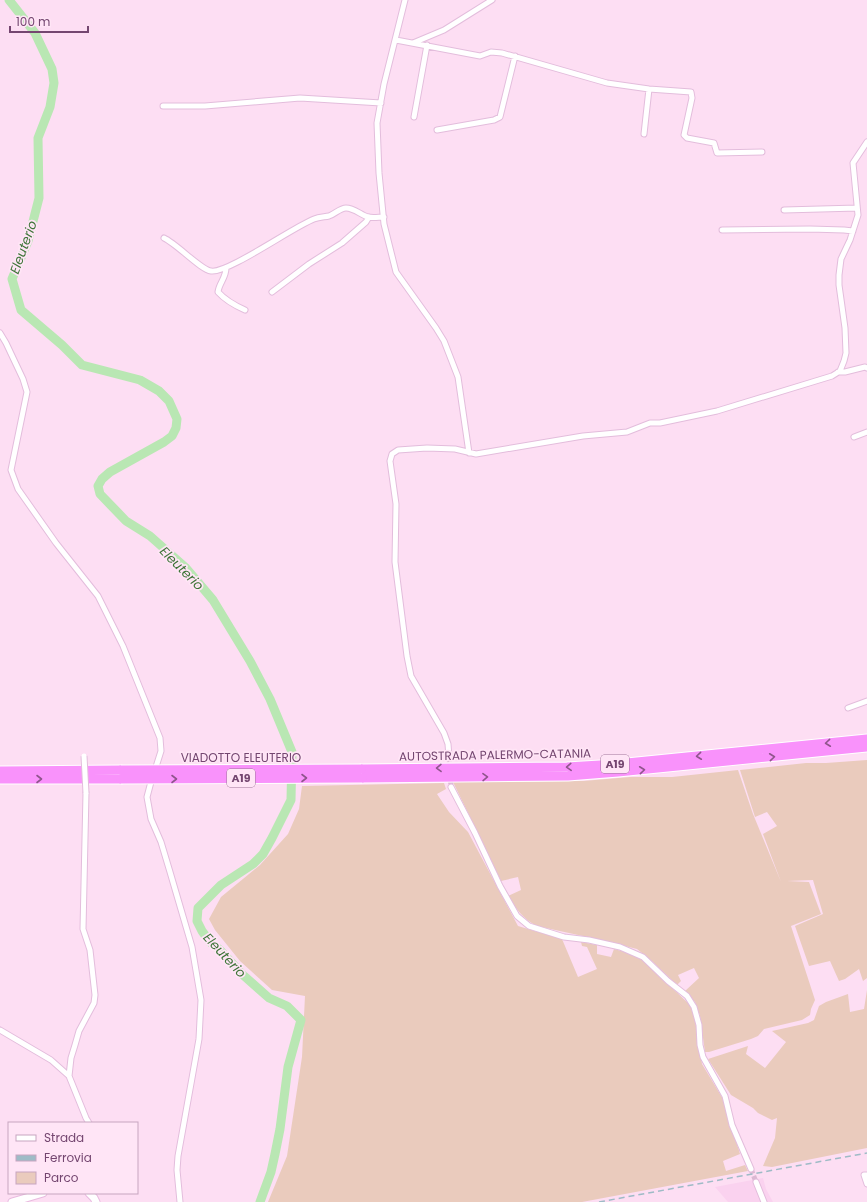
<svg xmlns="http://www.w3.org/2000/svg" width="867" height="1202" font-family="Poppins,sans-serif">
<rect width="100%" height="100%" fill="#fddef3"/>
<path fill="#fad2ef" d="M763,1178L766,1189L773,1202H728L715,1187Z"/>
<path fill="#eacbbd" d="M867,760V978L863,981L859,969L845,979L839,981L830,961L809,966L795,926L823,914L813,880L787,881L809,882L821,914L791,926L815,1000L811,1009L810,1015L802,1020L764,1029L758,1036L751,1039L709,1052H705L700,1016L695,1002L685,991L699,978L694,968L678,975L681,981L677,985L653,962L637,949L601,940L537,926C523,919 516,909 508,896L521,890L518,877L501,881L453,782L583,781L630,777H672L738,770L753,814L781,882L763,834L777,826L767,812L755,817L740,770L806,763H826Z
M444,783L446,789L437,794L449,812L468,832L518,926L562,939L578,977L597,969L587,947L582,946L581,942L597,945V954L611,957L614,949L629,953L644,961L690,1005L695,1020L702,1064L723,1099L740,1154L723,1161L726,1171L745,1165L748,1171L582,1202H268L287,1156L302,1057L305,996L272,990L240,961L215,930L209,919L221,897L260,865L288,834L299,809L302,786Z
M867,990V1148L772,1167L763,1166L775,1138L777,1118L772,1120L758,1113L753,1108L731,1095L708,1059L748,1046L746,1054L765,1068L786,1042L772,1031L808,1023L814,1020L819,1006L826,1002L848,994L850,1012L864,1009Z"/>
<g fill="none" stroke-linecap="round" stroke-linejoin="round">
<path stroke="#b9e7b3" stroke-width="9" d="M9,0L35,33L52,69L54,83L50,107L38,138L39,198L28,241L12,279L21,310L62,345L82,365L140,380L159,391L169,401L177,419L176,428L172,436L164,442L110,472L102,479L98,486L100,494L126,521L150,536L185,567L213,600L250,661L270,699L292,752L291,800L272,838L263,854L253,864L221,885L198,908L197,921L202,931L210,942L220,950L243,975L269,998L287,1006L301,1020L288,1067L280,1129L275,1154L271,1172L260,1202"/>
<path stroke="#dbb8d2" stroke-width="5" stroke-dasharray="5 2.5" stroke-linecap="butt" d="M449,757L451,787
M751,1169L756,1182"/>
<defs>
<path id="street" d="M405,0L384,84L377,123L379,173L384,224L396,272L436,328L444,341L458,377L469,453
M396,40L480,56L491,52L502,53L607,83L649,89L691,92L692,98L684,135L687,138L714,143L717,153L762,152
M413,43L444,30L492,0
M163,106H205L300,98L381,103
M414,117L427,45
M437,130L494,120L500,117L515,56
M644,134L649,89
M784,210L857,208
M722,230L810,229L844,230L853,231
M164,238C177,244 201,270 211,271C227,274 293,227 314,219C319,217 324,217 329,216C335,214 340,208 346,208C354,208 361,215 368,217C373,218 379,217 384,217
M226,268C226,278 219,283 218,292C226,301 236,306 245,310
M272,292L309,264L342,243L366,222L369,217
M0,333L6,343L23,379L27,392L11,470L18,489L56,543L98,596L123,646L160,738L161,751L155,770
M838,372H845L865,367L867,368
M854,437L867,432
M848,708L867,701
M449,757L448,744L444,733L411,676L407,656L395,562L396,504L390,461L392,454L398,450L427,448L455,449L476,454L583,436L627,432L650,423H660L717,411L832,376L840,371L844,361L846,353L845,328L839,285V275L841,259L850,240L858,215L853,163L867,142
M152,778L147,797L151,819L161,842L170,872L192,947L201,1000L199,1039L178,1156L177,1170L180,1202
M451,787L475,833L500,886L517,916L529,926L564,937L589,940L620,947L643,957L668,981L687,996L694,1007L699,1025L700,1045L703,1057L725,1096L732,1125L751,1169
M86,793L83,929L90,950L95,995L94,1003L79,1031L75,1045L71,1058L69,1076L86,1118L89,1123
M0,1030L51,1060L69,1076
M867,1175H864L867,1184
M756,1182L764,1202"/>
<path id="secondary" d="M89,1193L94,1198L96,1202
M12,1202L43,1193"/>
<path id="highway" d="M361,769L567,767L617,764L867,739
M0,771L121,770
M362,778L568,776L618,772L867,747
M0,779H121"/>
</defs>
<use href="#street" stroke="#e3bddc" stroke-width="7"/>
<use href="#secondary" stroke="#e8badf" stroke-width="9"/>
<use href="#highway" stroke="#fff" stroke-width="11"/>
<use href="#street" stroke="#fff" stroke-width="5"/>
<use href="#secondary" stroke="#fff" stroke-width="7"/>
<use href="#highway" stroke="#f992fb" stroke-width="9"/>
<path stroke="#9ebbc6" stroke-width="1.5" stroke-dasharray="6 4" stroke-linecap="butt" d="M599,1202L867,1153"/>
<defs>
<path id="street-bridge" d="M84,756L86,793"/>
<path id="highway-bridge" d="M121,770L361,769
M121,779L362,778"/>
</defs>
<use href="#street-bridge" stroke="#e3bddc" stroke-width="7" stroke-linecap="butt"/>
<use href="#highway-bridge" stroke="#fff" stroke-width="11" stroke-linecap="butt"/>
<use href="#street-bridge" stroke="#fff" stroke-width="5"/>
<use href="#highway-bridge" stroke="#f992fb" stroke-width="9"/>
</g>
<defs><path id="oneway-chevron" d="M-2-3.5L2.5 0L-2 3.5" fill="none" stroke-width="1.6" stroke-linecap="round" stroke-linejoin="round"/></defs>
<g stroke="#8f558c">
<use href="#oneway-chevron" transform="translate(828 743) rotate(174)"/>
<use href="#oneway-chevron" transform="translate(699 756) rotate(174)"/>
<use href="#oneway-chevron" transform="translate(772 757) rotate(-6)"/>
<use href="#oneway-chevron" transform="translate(569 767) rotate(177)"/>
<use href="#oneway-chevron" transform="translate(439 768) rotate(179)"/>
<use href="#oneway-chevron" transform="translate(642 770) rotate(-6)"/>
<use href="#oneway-chevron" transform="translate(485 777) rotate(-1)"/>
<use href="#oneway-chevron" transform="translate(304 778)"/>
<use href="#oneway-chevron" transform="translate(39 779)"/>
<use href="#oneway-chevron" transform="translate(174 779)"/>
</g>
<g text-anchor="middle" stroke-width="3.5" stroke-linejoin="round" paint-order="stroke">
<g fill="#ffe5f6" stroke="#9e7698" stroke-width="1">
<rect x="601" y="755" width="28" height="18" rx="3"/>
<rect x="227" y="769" width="28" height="18" rx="3"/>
</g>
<g font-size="11" font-weight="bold" fill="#744670">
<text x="615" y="768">A19</text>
<text x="241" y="782">A19</text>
</g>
<g font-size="12" fill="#744670" stroke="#ffe5f6">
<text transform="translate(495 755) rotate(-1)" y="4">AUTOSTRADA PALERMO-CATANIA</text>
<text x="241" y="762">VIADOTTO ELEUTERIO</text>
</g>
<g font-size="13" font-style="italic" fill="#3d7437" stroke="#ffe5f6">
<text transform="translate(23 247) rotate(-70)" y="5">Eleuterio</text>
<text transform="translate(182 568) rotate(45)" y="5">Eleuterio</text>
<text transform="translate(225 955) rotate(47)" y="5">Eleuterio</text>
</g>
</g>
<rect x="8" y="1122" width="130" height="72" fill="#ffe5f6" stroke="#c7a5c0"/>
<rect x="16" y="1135" width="20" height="6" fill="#ffffff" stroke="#c7a5c0"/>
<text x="44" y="1142" font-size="12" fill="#744670">Strada</text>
<rect x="16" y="1155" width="20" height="6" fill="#9ebbc6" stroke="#c7a5c0"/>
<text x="44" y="1162" font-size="12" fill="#744670">Ferrovia</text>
<rect x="16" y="1172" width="20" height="12" fill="#eacbbd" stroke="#c7a5c0"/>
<text x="44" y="1182" font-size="12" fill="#744670">Parco</text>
<path d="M10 26v6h78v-6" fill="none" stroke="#744670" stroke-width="2"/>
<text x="16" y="26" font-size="12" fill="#744670" stroke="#ffe5f6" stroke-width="3" paint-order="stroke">100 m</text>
</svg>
